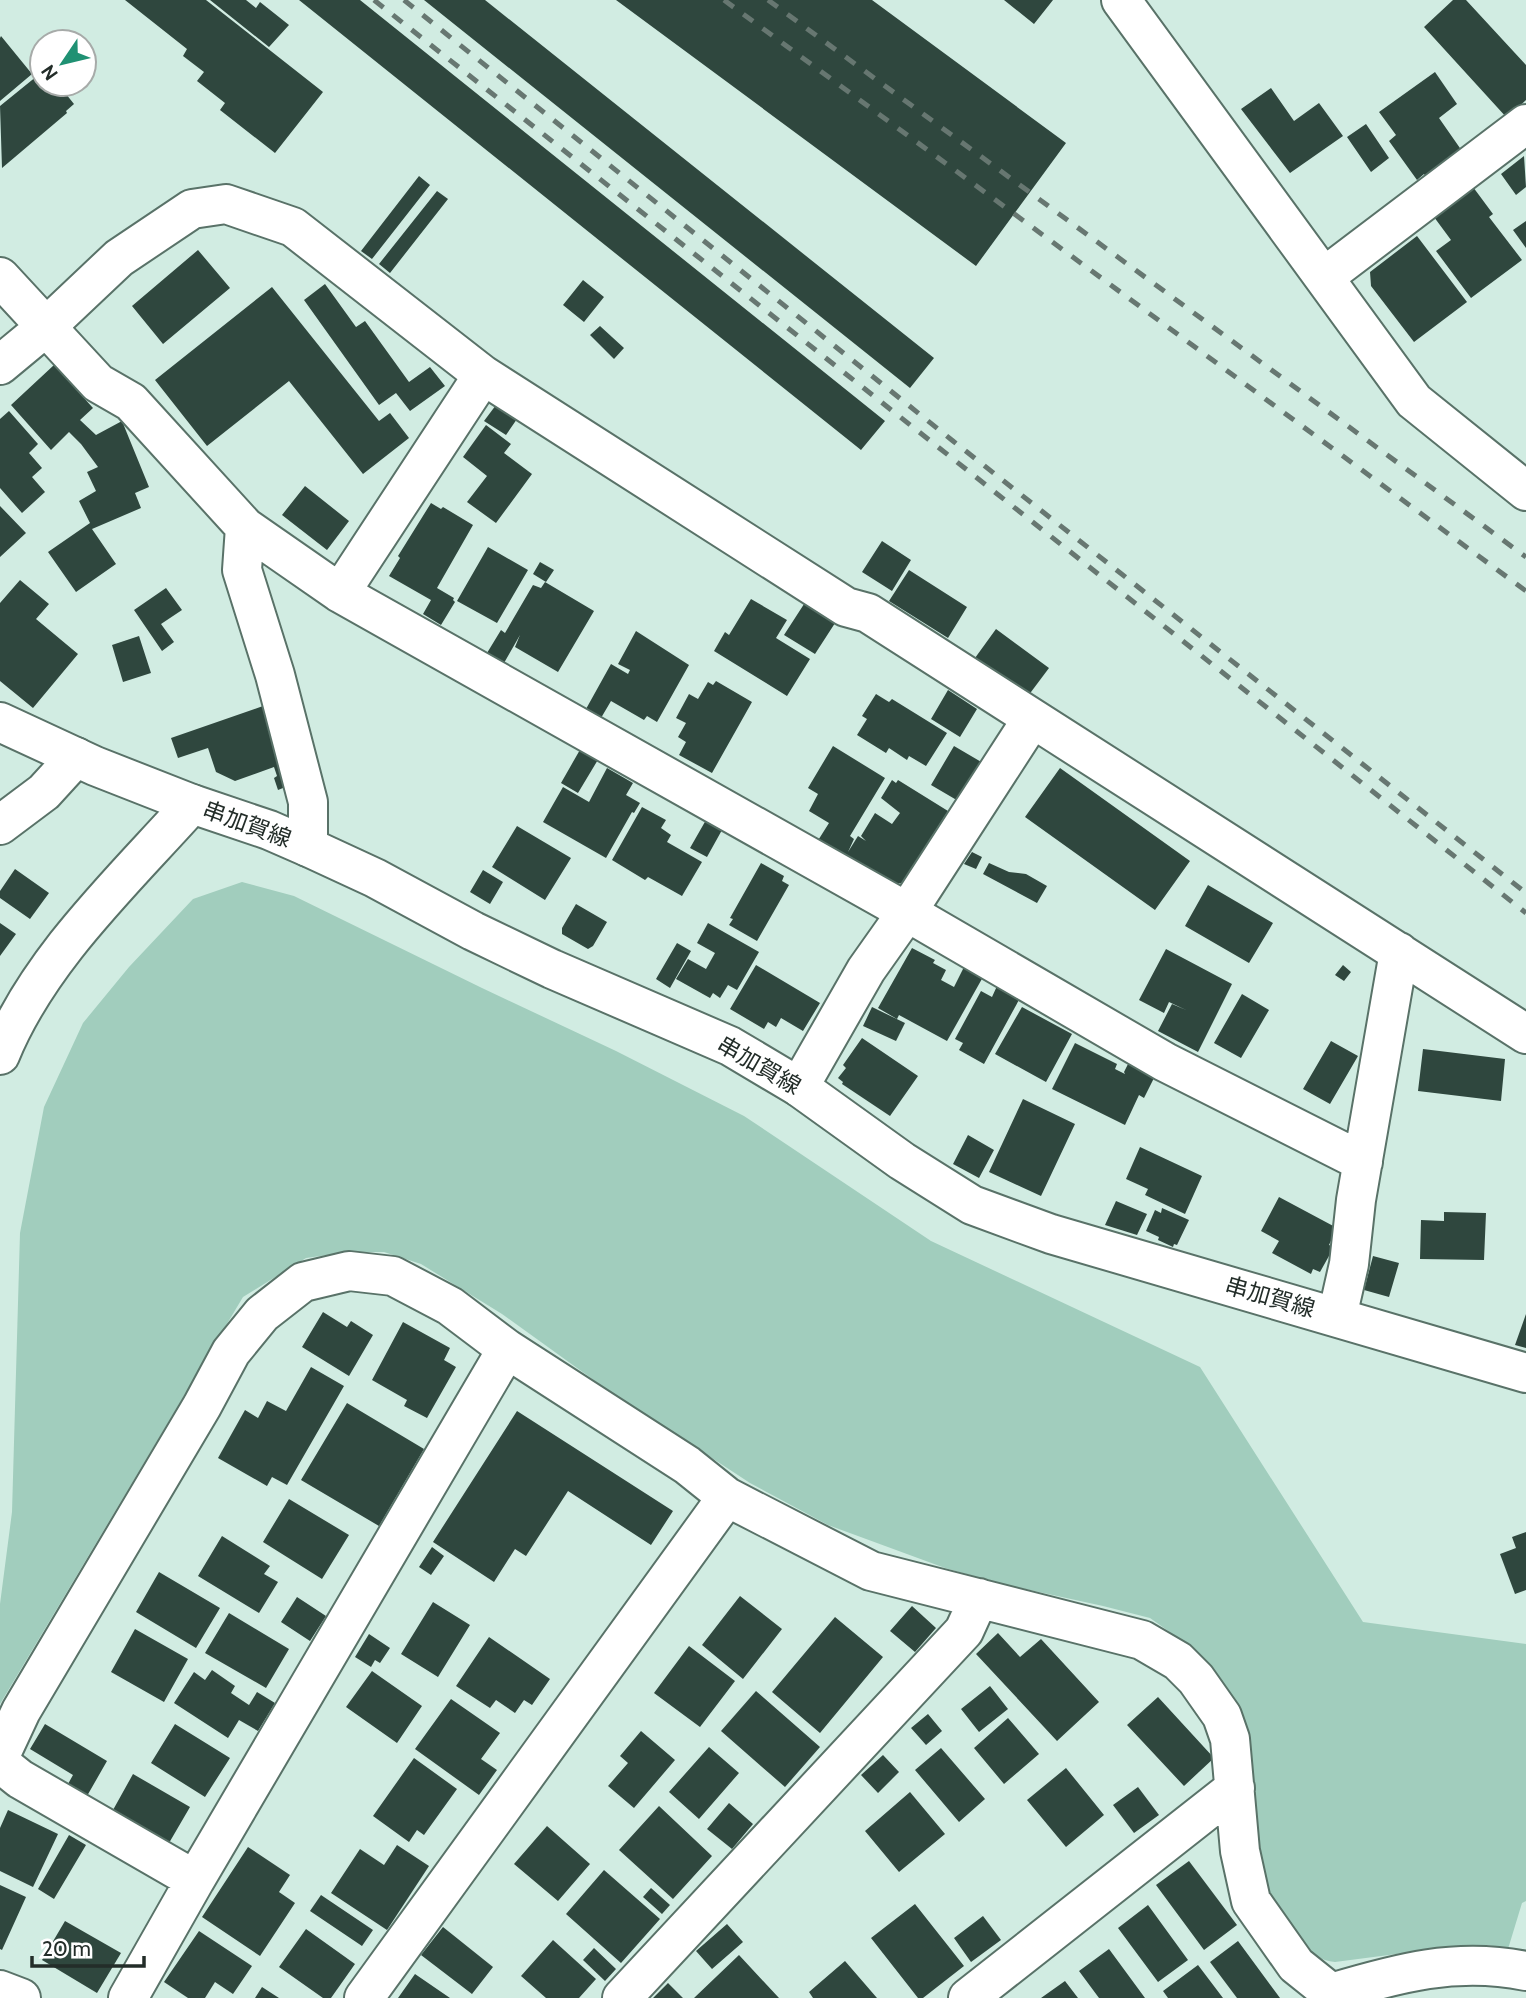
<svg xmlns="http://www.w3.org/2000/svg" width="1526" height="1998" font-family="Cabin,'Noto Sans JP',sans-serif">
<rect width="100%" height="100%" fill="#d1ece2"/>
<path fill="#a1cdbd" d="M242,882L294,896L482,988L616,1051L744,1116L931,1241L1200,1367L1363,1622L1526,1644V1901L1522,1903L1508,1949L1488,1945L1458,1946L1335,1962C1307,1960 1288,1929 1272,1907L1188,1645L1150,1618L1103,1606L998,1583L945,1568L828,1525L750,1483L602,1386L502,1314L421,1264L384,1252H349L306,1258L243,1297L0,1704V1604L12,1512L20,1233L44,1107L83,1023L129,967L193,899Z"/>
<path fill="#2f473e" d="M125,0H206L323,92L275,153L220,110L225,103L197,81L204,72L183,56L187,49Z
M210,0H246L256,8L260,2L289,25L269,47Z
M299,0H360L885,421L861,450Z
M424,0H485L934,358L910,388Z
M616,0H872L1066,143L976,266Z
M1004,0H1053L1034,24Z
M1453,0H1466L1526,65V100L1507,118L1424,27Z
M1,36L32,74L0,101V38Z
M1435,72L1457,104L1439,118L1462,151L1426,177L1424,174L1417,180L1389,141L1396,135L1379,112Z
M37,76L39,79L42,76V84H58L74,104L66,111L67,113L2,168L0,106Z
M1271,88L1294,121L1319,103L1343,136L1290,173L1241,109Z
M1366,124L1389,158L1371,172L1347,137Z
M1524,156L1526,187L1516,195L1501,174Z
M419,176L430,185L372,259L361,251Z
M1473,187L1493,214L1489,217L1522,260L1471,298L1436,251L1451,240L1434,217Z
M437,191L448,199L390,273L379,264Z
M1526,221V248L1513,230Z
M1417,236L1467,302L1414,342L1371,286L1370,272Z
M198,250L230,288L163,344L132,306Z
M583,280L604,297L584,322L563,305Z
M325,284L356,327L365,321L409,382L430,367L445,386L410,411L396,393L379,405L304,300Z
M272,287L379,421L390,413L409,438L363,474L289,381L207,446L155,380Z
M600,326L624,348L614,359L590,335Z
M54,365L93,408L80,420L96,435L122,421L149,487L135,493L141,508L92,529L116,564L76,592L48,552L90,523L79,501L96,491L87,472L98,467L81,444L69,432L51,450L11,405Z
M496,405L517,419L506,435L484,421Z
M9,411L38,444L29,453L42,468L32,477L45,492L22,513L0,488V419Z
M486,425L511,444L504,453L532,474L496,523L467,502L487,476L463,457Z
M305,486L349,521L327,550L282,515Z
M431,503L441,509L443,507L473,525L437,588L454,598L453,600L455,602L441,625L423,614L431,600L389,576L400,558L398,556Z
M0,506L26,533L0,557Z
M882,541L911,560L892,591L862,572Z
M488,547L528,570L497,623L457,601Z
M540,562L554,570L546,582L533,574Z
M909,570L967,607L948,638L889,601Z
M20,580L49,604L36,619L78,654L33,708L0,681V603Z
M545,582L594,611L558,672L515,647L520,635L504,663L487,653L501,630L505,633L533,585L541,588Z
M166,588L182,610L161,624L174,642L162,651L134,610Z
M751,599L787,620L776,638L810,659L787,696L714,651L725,632L729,635Z
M806,601L837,620L815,654L784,635Z
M996,629L1049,668L1028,696L975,658Z
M636,631L689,665L657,722L647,716L644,720L611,701L601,718L586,709L611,664L628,674L630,670L618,664Z
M139,636L151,673L123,682L112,645Z
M716,681L752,702L712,773L679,755L686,742L678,737L686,723L676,718L689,694L698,699L708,682L713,685Z
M948,690L977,709L960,737L931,719Z
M876,694L889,702L892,699L947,733L926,766L909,756L907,760L889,748L886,753L857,735L867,719L862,716Z
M263,706L284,764L298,782L278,790L274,778L277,776L274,767L235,781L216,772L208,748L178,758L171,738Z
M833,746L885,778L850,836L854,839L848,852L858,836L866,841L861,836L875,813L892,824L900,813L881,798L892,780L896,783L898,780L948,811L902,883L896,884L885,877L881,883L817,842L829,823L809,811L818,794L808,788Z
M954,746L983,763L960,802L931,785Z
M581,748L599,758L578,793L561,783Z
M607,768L633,783L626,795L640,803L634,813L632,812L606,858L543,822L563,787L589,802Z
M1060,768L1190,861L1155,910L1025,817Z
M642,807L666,820L661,828L671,835L667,842L702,862L682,896L648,877L645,880L612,860Z
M706,820L722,830L707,857L690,848Z
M517,826L571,858L545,900L492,867Z
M972,852L982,857L976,869L964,864Z
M761,863L784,876L782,881L789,885L757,941L729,925L733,919L730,918Z
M989,863L1009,872L1026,874L1047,886L1037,903L983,874Z
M15,869L49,893L30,919L0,898V891Z
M483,870L503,882L490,904L470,892Z
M1208,885L1273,923L1249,963L1185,926Z
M576,904L607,922L593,946L588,949L562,934V928Z
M0,923L16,934L0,956Z
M708,923L759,952L737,990L728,985L720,998L713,993L710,998L676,979L688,959L706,969L715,953L697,943Z
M677,943L691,951L670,988L656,979Z
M912,948L935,960L933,963L946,970L941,980L954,987L964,967L983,977L947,1041L899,1015L897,1019L878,1008Z
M1166,949L1232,984L1198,1052L1158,1031L1172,1004L1186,1010L1169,1002L1164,1013L1139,1000Z
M756,965L820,1003L803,1031L781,1018L776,1027L768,1022L764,1029L730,1009Z
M1343,965L1351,972L1344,981L1335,975Z
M997,986L1020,998L984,1064L959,1050L963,1043L955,1039L981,991L992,997Z
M1242,994L1269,1010L1241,1058L1214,1043Z
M872,1007L905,1023L896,1041L863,1026Z
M1022,1007L1072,1034L1046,1082L995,1054Z
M862,1038L918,1076L890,1116L842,1084L843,1082L838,1078L846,1068L843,1065Z
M1331,1041L1358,1056L1330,1104L1303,1089Z
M1075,1043L1117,1064L1115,1069L1125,1074L1124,1072L1131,1058L1158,1070L1144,1098L1139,1095L1125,1125L1052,1089Z
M1423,1049L1505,1059L1501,1101L1418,1091Z
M1023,1099L1075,1124L1041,1196L989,1172Z
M968,1135L994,1150L979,1178L953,1164Z
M1140,1147L1202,1176L1185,1214L1145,1195L1148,1189L1126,1179Z
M1279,1197L1337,1228L1329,1245L1334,1247L1320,1272L1313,1269L1311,1274L1272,1253L1279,1241L1261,1231Z
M1116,1201L1147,1214L1137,1235L1105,1225Z
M1162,1208L1189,1220L1177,1245L1174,1244L1173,1247L1158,1240L1159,1237L1146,1231L1155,1210L1161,1213Z
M1444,1212L1486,1213L1484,1260L1420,1259L1421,1220L1444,1221Z
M1373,1256L1399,1263L1389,1297L1364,1290Z
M323,1312L347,1327L351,1321L373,1335L349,1376L302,1347Z
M1526,1314V1348L1515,1345Z
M403,1322L450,1348L444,1360L456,1367L427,1418L404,1406L407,1400L372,1380Z
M311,1367L344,1386L287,1485L272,1477L267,1486L218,1458L245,1410L258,1418L267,1401L286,1411Z
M347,1403L424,1449L379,1526L301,1480Z
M517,1411L673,1511L651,1545L568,1491L526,1556L515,1549L494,1582L433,1542Z
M289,1499L349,1535L322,1579L263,1542Z
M1526,1532V1590L1515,1594L1500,1554L1516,1548L1512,1537Z
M222,1536L270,1566L264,1574L278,1582L259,1613L198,1576Z
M432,1547L444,1556L431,1575L419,1567Z
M159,1572L220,1608L196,1648L136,1612Z
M740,1596L782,1629L743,1679L702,1645Z
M297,1597L326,1616L310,1641L281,1622Z
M433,1602L470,1625L438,1677L401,1654Z
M912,1606L936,1628L915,1652L890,1631Z
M229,1613L289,1649L266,1688L205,1653Z
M835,1617L883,1657L820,1733L772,1692Z
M135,1629L188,1659L164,1702L111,1672Z
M998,1633L1020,1657L1041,1639L1099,1702L1057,1741L976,1654Z
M369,1634L390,1648L380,1663L375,1660L371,1667L355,1657Z
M489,1637L550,1679L532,1705L524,1700L515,1713L496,1700L490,1708L456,1686Z
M689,1646L735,1681L700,1727L654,1693Z
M212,1670L235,1686L231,1693L249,1705L257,1692L275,1703L258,1731L239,1720L228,1738L174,1703L194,1672L205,1680Z
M372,1671L422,1706L397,1743L346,1707Z
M990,1686L1008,1709L979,1732L961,1709Z
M756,1691L820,1747L785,1787L721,1731Z
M1158,1697L1214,1758L1184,1786L1127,1725Z
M451,1699L500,1733L481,1759L497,1770L479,1795L415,1749Z
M928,1714L942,1731L926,1745L911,1728Z
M1008,1718L1039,1754L1004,1784L974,1748Z
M45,1724L107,1761L87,1796L68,1784L73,1775L30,1749Z
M175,1724L230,1758L205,1797L151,1763Z
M641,1731L675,1760L634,1808L608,1786L628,1763L620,1756Z
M709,1747L739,1773L699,1819L669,1792Z
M941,1748L985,1799L959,1822L915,1770Z
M883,1755L899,1772L878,1793L861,1775Z
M414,1758L457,1789L424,1835L417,1830L409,1842L373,1816Z
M1066,1768L1104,1815L1066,1847L1027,1800Z
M133,1774L190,1807L169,1843L113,1810Z
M1138,1787L1159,1815L1134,1833L1113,1805Z
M910,1792L945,1834L899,1872L865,1831Z
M729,1803L753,1824L732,1849L707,1829Z
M659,1806L712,1856L673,1899L619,1850Z
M8,1810L58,1834L33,1887L0,1871V1828Z
M547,1826L590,1864L558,1901L514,1864Z
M69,1835L86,1845L54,1899L38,1889Z
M397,1845L429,1866L387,1930L331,1893L360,1849L384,1865Z
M248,1847L290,1875L279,1892L295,1903L260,1956L202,1917Z
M1189,1861L1237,1925L1204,1950L1156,1885Z
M604,1870L660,1919L621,1963L566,1914Z
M0,1885L26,1897L2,1950L0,1949Z
M651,1888L670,1905L662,1914L643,1897Z
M321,1895L373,1930L362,1946L310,1911Z
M915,1904L964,1966L923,1998H918L871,1938Z
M1148,1905L1188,1960L1158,1982L1118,1928Z
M983,1916L1001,1940L971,1962L954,1938Z
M65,1921L121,1953L97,1993L42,1960Z
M727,1924L743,1942L712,1969L696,1951Z
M443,1927L493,1967L472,1994L421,1955Z
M306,1929L355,1964L331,1998H323L279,1967Z
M199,1931L252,1966L233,1994L215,1982L205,1998H188L164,1982Z
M553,1940L596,1979L579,1998H546L521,1976Z
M1238,1941L1280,1998H1237L1210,1962Z
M594,1948L616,1969L605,1981L583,1960Z
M1109,1949L1145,1998H1099L1079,1971Z
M739,1955L779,1998H694Z
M845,1961L877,1998H813L809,1992Z
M1198,1965L1223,1998H1168L1163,1991Z
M415,1974L450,1998H398Z
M1065,1981L1078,1998H1041Z
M668,1983L683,1998H653Z
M262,1987L279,1998H255Z"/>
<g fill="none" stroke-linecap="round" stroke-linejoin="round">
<defs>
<path id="minor" d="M1121,0L1414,401L1526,491
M0,277L98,383L131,402L245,527L340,593L907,912L1165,1062L1363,1162
M1324,277L1526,124
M0,365L47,326L119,258L192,209L226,204L293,227L483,375L846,607L868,613L1526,1034
M245,527L242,570L275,675L308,802V847
M340,593L483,375
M0,825L44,792L76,757
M0,1055C39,959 123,881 192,804
M799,1087L866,970L907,912L1032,719
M1337,1317L1349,1264L1356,1200L1399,952
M0,1756L21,1711L202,1406L231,1352L262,1314L303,1282L349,1271L393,1276L450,1306L507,1349L687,1465L727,1497L871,1571L1142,1640L1178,1661L1196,1679L1222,1716L1230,1739L1240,1851L1251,1901L1296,1965L1331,1993C1398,1973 1456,1957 1526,1971
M0,1763L20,1779L195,1880L128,1998
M195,1880L507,1349
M0,1990L21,1998
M364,1998L727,1497
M622,1998L964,1631L979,1598
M968,1998L1235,1788"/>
<path id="major" d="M0,722L95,766L192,804L269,830L308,847L375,878L473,931L552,969L730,1046L799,1087L902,1161L972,1205L1051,1234L1526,1373"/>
</defs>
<use href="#minor" stroke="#597268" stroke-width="42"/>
<use href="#major" stroke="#597268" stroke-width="42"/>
<use href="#minor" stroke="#fff" stroke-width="38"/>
<use href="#major" stroke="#fff" stroke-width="38"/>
<path stroke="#677771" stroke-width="5" stroke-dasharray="12 12" stroke-linecap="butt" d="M374,0L1526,913
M404,0L953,441L1526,893
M724,0L1526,591
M768,0L1526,557"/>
</g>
<g text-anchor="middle" stroke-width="7" stroke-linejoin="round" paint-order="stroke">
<g font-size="23" fill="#232d29" stroke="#fff">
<text transform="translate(247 824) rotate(20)" y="8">串加賀線</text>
<text transform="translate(759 1065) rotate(30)" y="8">串加賀線</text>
<text transform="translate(1270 1297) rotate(16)" y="8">串加賀線</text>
</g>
</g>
<g transform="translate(63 63) rotate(235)"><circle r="33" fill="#ffffff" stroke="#a7aba9" stroke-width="2"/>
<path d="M0-5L12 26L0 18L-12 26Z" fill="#1f9173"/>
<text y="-10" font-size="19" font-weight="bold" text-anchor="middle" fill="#232d29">N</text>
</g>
<path d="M32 1956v10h112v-10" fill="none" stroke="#232d29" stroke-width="3.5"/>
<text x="42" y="1956" font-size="21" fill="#232d29" stroke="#ffffff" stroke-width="5" paint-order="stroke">20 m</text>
</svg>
